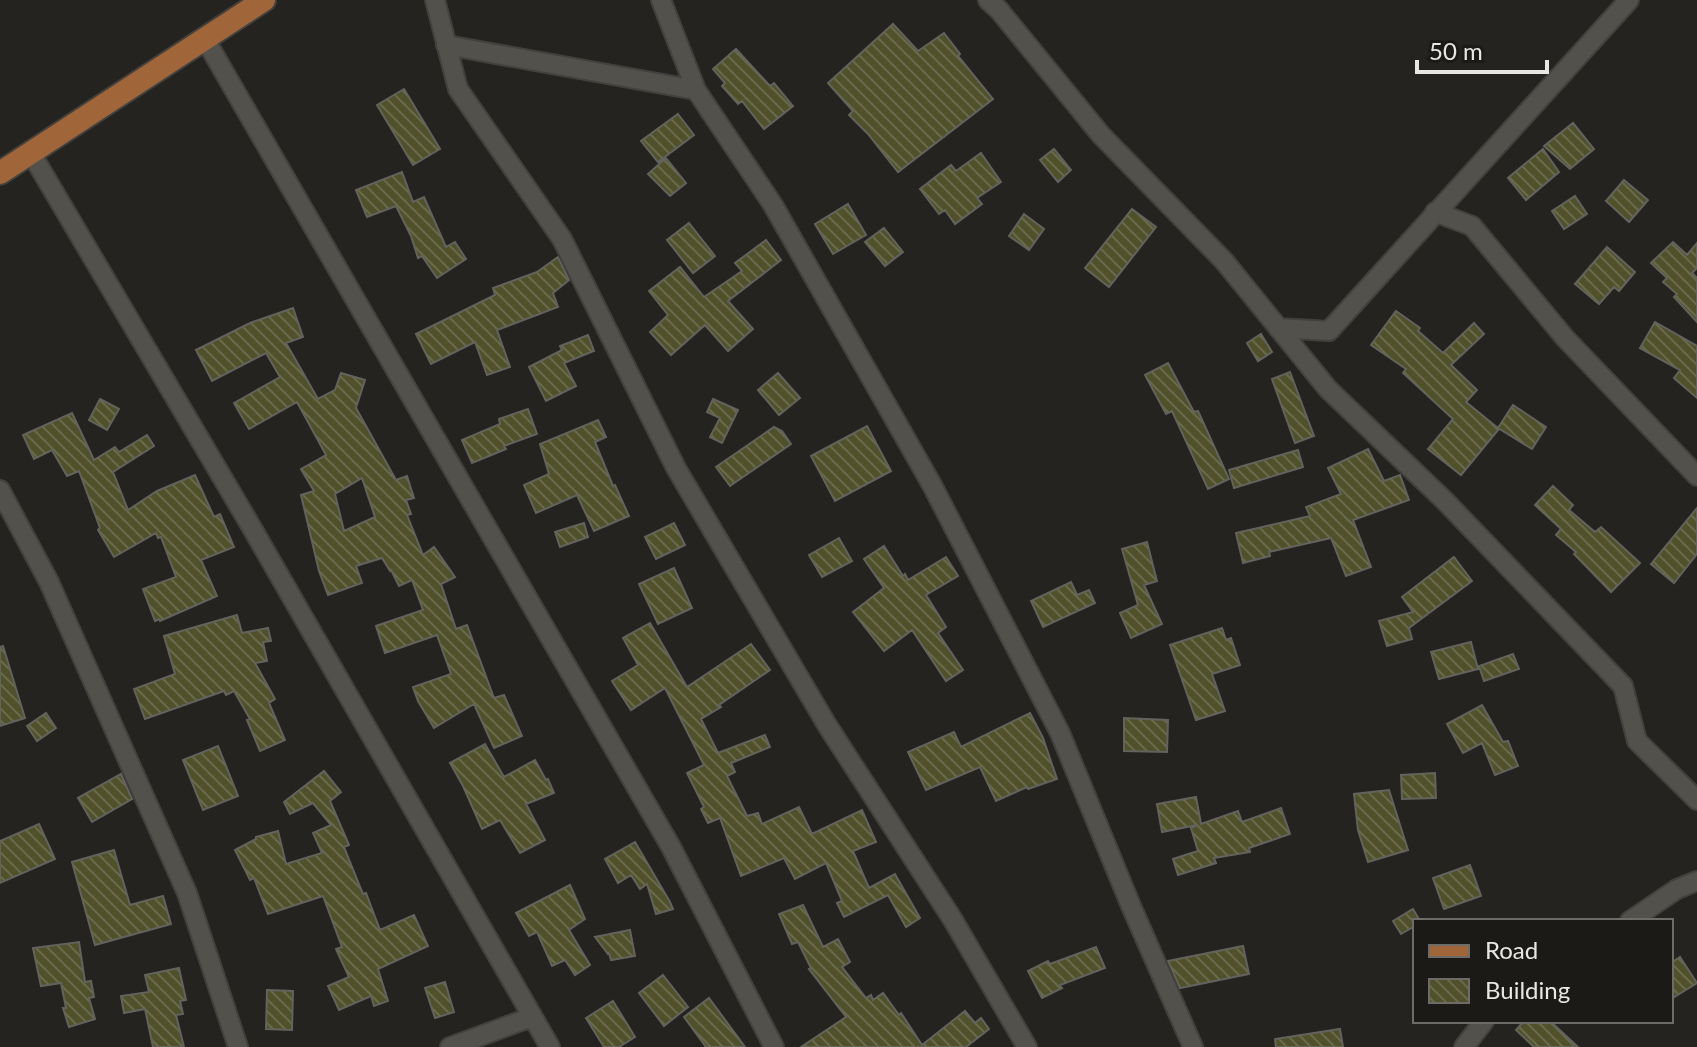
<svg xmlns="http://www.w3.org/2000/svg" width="1697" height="1047" font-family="Lato,sans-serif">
<defs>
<pattern id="building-back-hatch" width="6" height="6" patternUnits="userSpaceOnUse" patternTransform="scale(2)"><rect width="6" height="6" fill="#50512b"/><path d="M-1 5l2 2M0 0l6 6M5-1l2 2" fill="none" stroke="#696a4a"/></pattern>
</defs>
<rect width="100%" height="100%" fill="#25231f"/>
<path fill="url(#building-back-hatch)" stroke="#63635e" stroke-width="2" fill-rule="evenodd" d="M893,24L918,51L944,33L960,54L958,56L993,99L898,172L868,134L849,115L853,111L828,83Z
M736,49L770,86L774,83L793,106L764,129L742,101L738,104L722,86L725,83L713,69Z
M404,89L440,149L413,165L377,105Z
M678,114L694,135L658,162L641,141Z
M1573,123L1594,149L1570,169L1544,146Z
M1054,149L1071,170L1058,182L1040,160Z
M1543,149L1559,172L1526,200L1508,178Z
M981,153L1001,182L977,198L982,204L955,224L945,210L939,214L920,189L951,165L956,171Z
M666,158L686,183L670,196L648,174Z
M402,172L413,202L424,197L446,247L455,242L466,259L437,278L422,256L418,258L411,236L396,206L367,217L356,190Z
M1624,180L1648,200L1629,222L1606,201Z
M1575,196L1587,214L1564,229L1552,211Z
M848,204L866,235L833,254L815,224Z
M1132,209L1156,227L1109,287L1085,268Z
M1024,214L1044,229L1029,250L1009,236Z
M689,223L715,256L693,273L667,240Z
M884,228L903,252L885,266L865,242Z
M766,240L781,260L728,301L753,329L728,351L705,325L671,355L650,332L668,315L649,291L680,267L704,297L742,271L735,263Z
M1673,242L1687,255L1697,243V268L1692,273L1697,278V322L1674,297L1677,294L1663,282L1667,278L1651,263Z
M1607,247L1635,272L1619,291L1614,287L1599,304L1575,284Z
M558,257L569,280L553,293L558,307L497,330L510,367L487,375L475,342L431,364L416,334L495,295L493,288L537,272Z
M293,308L303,337L286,343L318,399L335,390L341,373L365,380L356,408L396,480L407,476L414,498L406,500L411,514L407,515L423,555L434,547L455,577L441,584L456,629L467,625L494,698L504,695L522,736L494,748L474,704L434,728L418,701L413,687L451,674L437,635L385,653L376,626L423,610L412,580L399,586L391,570L390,571L382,558L356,566L362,583L328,595L319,571L301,495L314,491L301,469L326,455L297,402L249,429L234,403L280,377L266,353L212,381L196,350L250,323ZM362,478L375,517L344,531L335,494Z
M1396,311L1420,328L1418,331L1443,353L1474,323L1484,334L1451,365L1477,390L1466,402L1499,429L1461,475L1428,449L1453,419L1403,373L1406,369L1371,345Z
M1655,322L1697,346V398L1674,378L1680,370L1640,348Z
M1261,334L1272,352L1258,361L1247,343Z
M588,335L594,351L564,363L576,386L546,401L529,367L562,350L560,346Z
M1168,363L1194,412L1198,411L1229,479L1208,489L1172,411L1166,414L1145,375Z
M1290,372L1314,436L1295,443L1272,379Z
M778,373L800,398L779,415L758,390Z
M100,399L119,409L107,430L89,420Z
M713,399L738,410L722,443L710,437L720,418L707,412Z
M1513,405L1546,427L1532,449L1498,428Z
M528,409L537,434L504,446L506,449L472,463L462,440L500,424L499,419Z
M72,413L94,460L115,447L119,452L147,435L154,446L113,472L128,510L157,491L195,475L214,517L220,514L234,547L201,560L217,596L160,621L159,619L155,621L143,589L176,577L161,537L158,538L156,533L114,557L98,530L100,528L79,471L67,476L52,450L34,459L23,435Z
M598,420L606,437L595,442L613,486L615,485L629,516L594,531L577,495L536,513L524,485L549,474L540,444Z
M867,426L891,471L835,501L811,456Z
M774,427L782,431L791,444L730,486L716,467Z
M1368,449L1384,481L1400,475L1409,500L1353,520L1371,567L1346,576L1331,538L1269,552L1270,556L1243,563L1236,533L1310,516L1306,507L1341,494L1328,468Z
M1298,450L1303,467L1234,488L1229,470Z
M1553,486L1573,505L1569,510L1595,532L1601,527L1640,563L1611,592L1574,554L1576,552L1556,535L1561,529L1535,505Z
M1697,508V554L1674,583L1651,564Z
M584,523L588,537L560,547L555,532Z
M674,523L685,545L656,559L645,537Z
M839,538L852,561L822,577L809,555Z
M1147,542L1157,581L1144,585L1162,624L1131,638L1120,613L1138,605L1122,549Z
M884,546L903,576L905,574L908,580L946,557L958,576L926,595L946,627L938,633L963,670L946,681L912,630L884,651L853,612L884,588L864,559Z
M1454,557L1472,581L1409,628L1412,639L1387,646L1379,621L1413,612L1402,597Z
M674,568L692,608L658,624L639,584Z
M1071,582L1077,595L1089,590L1095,603L1043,627L1031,601Z
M237,615L242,633L268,628L271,641L263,642L267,661L255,663L275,699L269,703L285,740L260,751L247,720L250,719L234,691L226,695L224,691L145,719L134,689L175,674L164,636Z
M650,623L687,687L751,644L770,670L719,705L721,707L701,719L718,753L765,735L770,747L731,763L735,772L727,776L747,816L758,813L762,824L799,807L812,834L862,810L876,842L853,851L869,888L895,874L920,918L906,927L888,895L844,917L837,903L842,901L826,863L795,879L784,858L741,876L720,818L708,823L701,809L704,807L687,773L704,765L665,688L631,710L612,681L638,665L623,638Z
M1222,628L1226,640L1231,638L1240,665L1212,674L1225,711L1196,720L1170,645Z
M1471,642L1478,669L1439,679L1431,652Z
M3,646L25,718L0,726V647Z
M1513,654L1519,669L1484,681L1479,666Z
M1482,705L1503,742L1508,741L1518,766L1495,775L1482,743L1463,753L1447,724Z
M46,713L56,728L37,741L27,726Z
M1030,713L1043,738L1057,779L1028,789L1027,787L996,801L980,767L926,790L908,752L954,732L961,747Z
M1124,718L1168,720L1167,752L1124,751Z
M485,744L504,777L535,760L546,780L548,779L554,793L526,804L545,840L520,853L500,820L482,829L463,786L450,763Z
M218,746L238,796L203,810L183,760Z
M324,771L341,792L330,801L349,845L344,847L363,894L366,893L380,930L414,915L428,946L378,969L388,1001L374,1006L371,996L339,1010L328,986L349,977L336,949L342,947L323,896L268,914L254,878L250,880L235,850L256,839V837L278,831L286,864L322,853L313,833L331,825L313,803L290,814L284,802Z
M1435,773L1436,798L1402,799L1401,775Z
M121,774L132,799L92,822L78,798Z
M1389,790L1408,850L1368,862L1358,830L1354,794Z
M1196,797L1201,824L1238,811L1242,822L1281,808L1290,834L1249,848L1250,852L1214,858L1216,863L1178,875L1173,859L1198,851L1191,828L1197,825L1162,832L1157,804Z
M39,824L55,859L0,883V841Z
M635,842L670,902L673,909L656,914L647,884L640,889L631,875L618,883L605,859Z
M114,850L130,905L163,896L171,924L95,945L72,862Z
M1470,865L1481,896L1444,909L1433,878Z
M570,885L585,919L569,930L590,965L575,975L565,960L552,966L537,932L529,936L516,913Z
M803,905L823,947L838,939L850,962L842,967L866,998L871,995L873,1000L883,993L899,1015L901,1013L922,1045L965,1011L975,1023L981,1018L989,1029L966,1047H801L846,1017L809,969L811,968L798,942L792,944L779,914Z
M1413,909L1420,921H1415V926L1401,934L1393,921Z
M630,930L635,956L611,960L609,953L608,954L595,937Z
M79,942L85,982L91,981L94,997L89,998L95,1019L69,1027L63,1008H66L61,983L41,986L33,948Z
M1243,946L1249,974L1180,988L1168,961Z
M1096,947L1105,968L1060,985L1062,988L1042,998L1028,971L1048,961L1050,964Z
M1680,957L1697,983L1671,999V963Z
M179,968L186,1000L180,1001L183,1014L176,1015L184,1047H153L145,1009L124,1013L121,996L149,992L145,975Z
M663,975L688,1007L664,1026L639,993Z
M445,982L454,1012L435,1018L425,988Z
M267,990L293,991L292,1030L266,1029Z
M709,998L745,1047H706L684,1017Z
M613,1001L635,1037L619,1047H604L586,1018Z
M1524,1021H1550L1578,1047H1534L1516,1030Z
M1340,1029L1343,1047H1276L1275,1039Z"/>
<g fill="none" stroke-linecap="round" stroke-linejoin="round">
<defs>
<path id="minor" d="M435,0L458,89L562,239L676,468L827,725L953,920L1027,1047
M661,0L696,90L773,205L932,485L1060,733L1131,906L1193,1047
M988,0L999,10L1101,135L1224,261L1328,389L1444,500L1623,686L1637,741L1697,800
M205,39L671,847L774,1047
M446,45L696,90
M31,153L252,528L550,1047
M1435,212L1472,226L1565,338L1697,476
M1278,328L1329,331L1629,0
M0,490L49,582L187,893L238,1047
M1630,921L1677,889L1697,881
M450,1047L532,1017
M1464,1047L1484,1021"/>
<path id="major" d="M0,173L264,0"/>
</defs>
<use href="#minor" stroke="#43413e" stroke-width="22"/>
<use href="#major" stroke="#43413e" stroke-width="26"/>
<use href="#minor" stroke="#53514c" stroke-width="18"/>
<use href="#major" stroke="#a06538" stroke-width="22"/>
</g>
<rect x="1413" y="919" width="260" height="104" fill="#1c1a16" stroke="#6e6c69" stroke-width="2"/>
<rect x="1429" y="945" width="40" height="12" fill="#a06538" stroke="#6e6c69" stroke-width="2"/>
<text x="1485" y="959" font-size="24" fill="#e9e7e5">Road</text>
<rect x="1429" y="979" width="40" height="24" fill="url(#building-back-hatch)" stroke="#6e6c69" stroke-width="2"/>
<text x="1485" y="999" font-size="24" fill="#e9e7e5">Building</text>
<path d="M1417 60v12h130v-12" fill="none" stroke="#e9e7e5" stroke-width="4"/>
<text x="1429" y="60" font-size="24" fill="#e9e7e5" stroke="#1c1a16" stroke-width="6" paint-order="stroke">50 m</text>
</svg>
